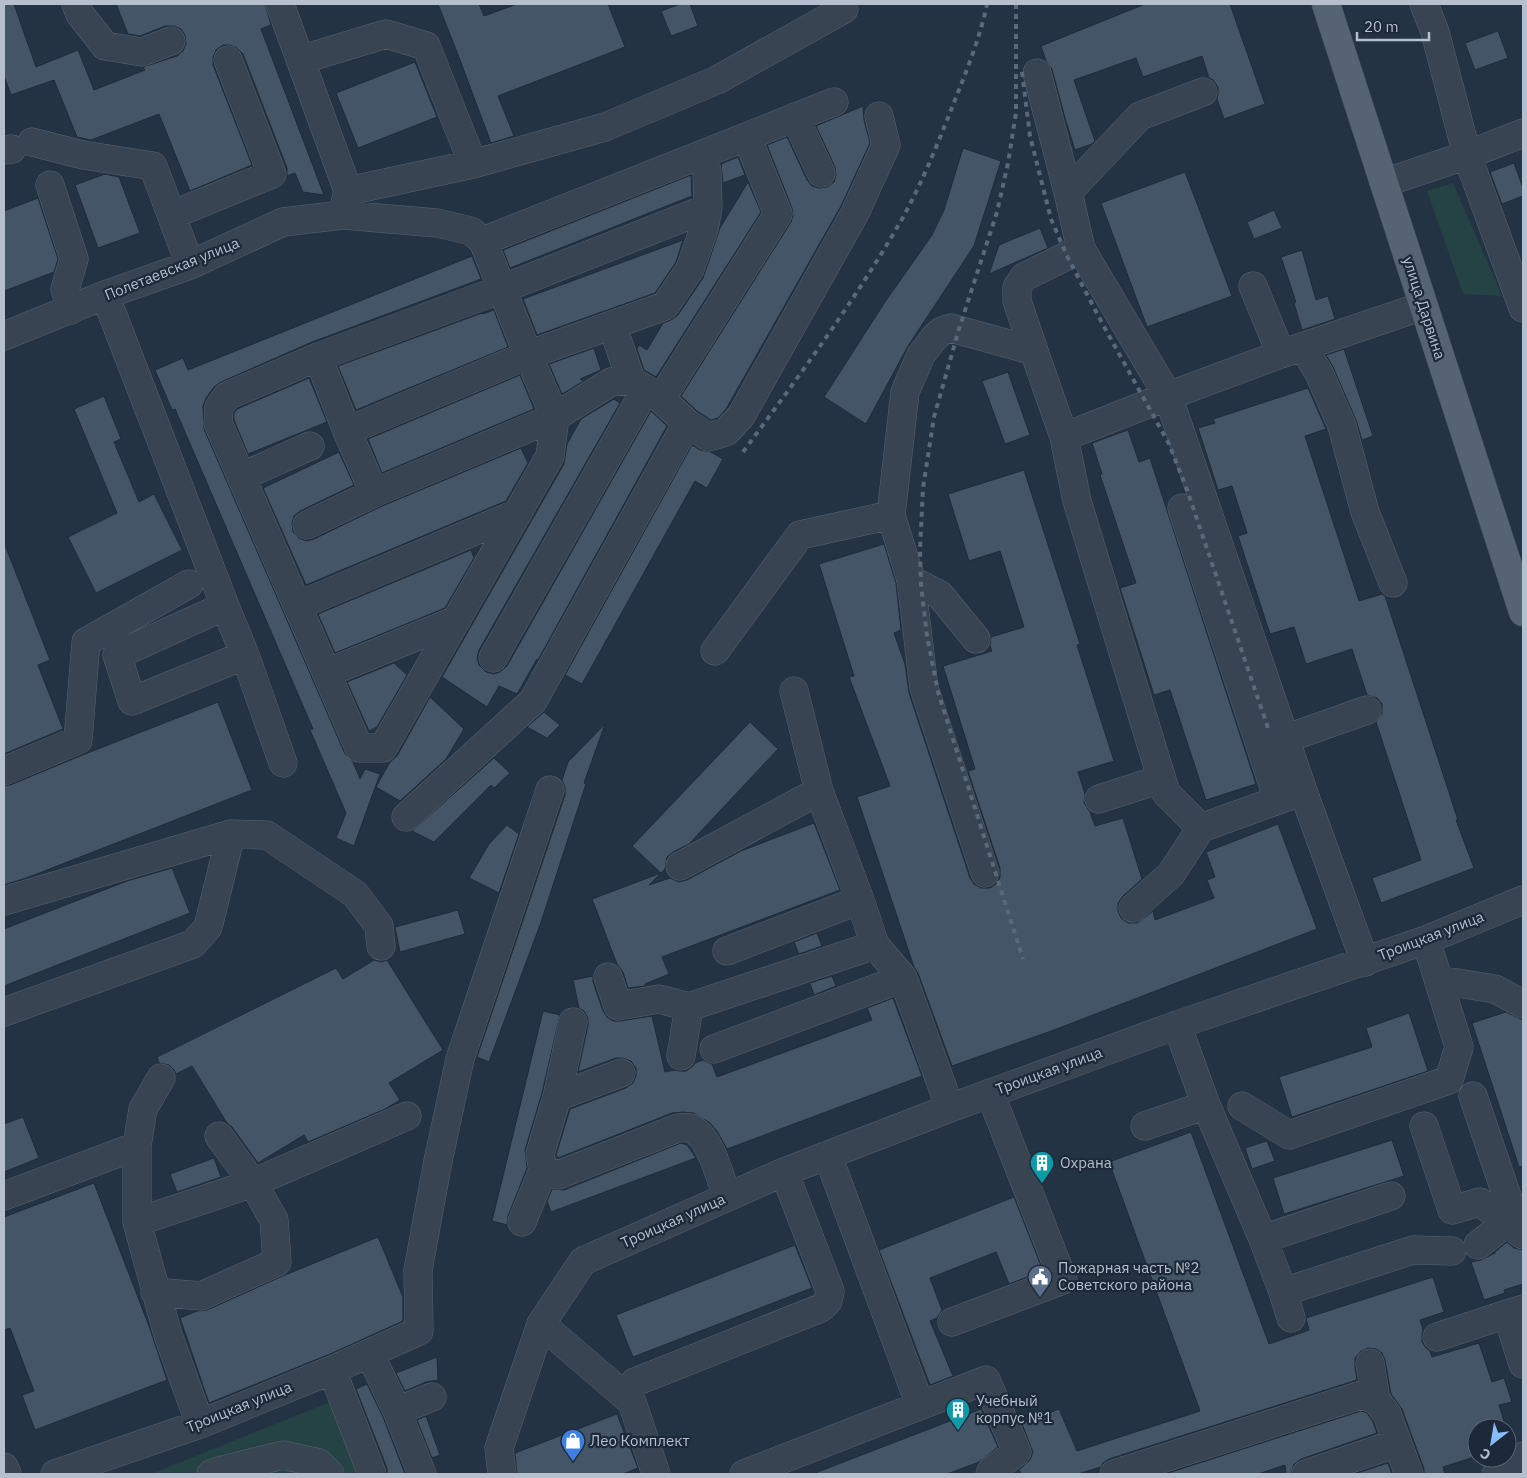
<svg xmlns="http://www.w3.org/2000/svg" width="1527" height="1478" font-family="'IBM Plex Sans',sans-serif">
<rect width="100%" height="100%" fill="#233343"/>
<path fill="#254244" d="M1453,183L1502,296L1463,294L1427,191Z
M330,1402L357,1474H151Z"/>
<path fill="#445567" stroke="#1f2b3a" d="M4,4H14L36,67L78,50L94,90L145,70L143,67L177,56L183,51L186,44L185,35L181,29L174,26H165L140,36L128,34L116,4H265L271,25L261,29L324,195L303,192L295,173L287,176V168L243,54L237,48L230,45H223L216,50L213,57V65L252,165L190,191L159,114L91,140L77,137L54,80L11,95L4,76Z
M438,4H479L484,16L517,4H608L625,47L498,96L514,136L491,143L460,60Z
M680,4H690L698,26L671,36L661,11Z
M1145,4H1230L1265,104L1224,119L1217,99L1218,94V87L1213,80L1209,78L1202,56L1143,77L1136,58L1074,80L1095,141L1092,144L1075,150L1065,118L1052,69L1046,61L1041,46Z
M1498,31L1508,58L1475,70L1465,43Z
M415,62L437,117L358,148L336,93Z
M863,106L864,120L870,143L841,206L726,409L718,418L711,420L697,411L681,396L791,222L793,216L792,208L767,145L787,137L807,180L812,186L819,188L827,187L834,182L836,175L835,167L816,126Z
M963,148L1001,161L974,246L908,346L866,424L824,397L885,302L932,235L944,210Z
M738,157L745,175L723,183L721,164Z
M1514,163L1523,188V196L1502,204L1490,172Z
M1185,172L1232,296L1147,327L1101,203Z
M105,174L119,177L140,233L98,248L75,185Z
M691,175L692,196L510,268L503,250Z
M748,182L761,212L656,377L644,370L637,349L639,345L647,350L663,323L671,320L678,315L703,278L720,228Z
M38,198L58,259L54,272L4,291V211Z
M1274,210L1282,228L1254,239L1247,222Z
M1040,228L1048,248L989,274L999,245Z
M683,240L676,262L655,293L537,335L523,299Z
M1302,250L1316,300L1328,296L1335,319L1302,330L1294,303L1296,302L1281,257Z
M472,256L481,279L312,342L221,382L214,387L206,398L203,406L204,429L345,754L353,762L360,779L365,769L380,774L354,846L336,838L346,813L310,730L313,729L175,409L172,410L155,370L183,358L188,370Z
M494,310L508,347L356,410L338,366L482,313L483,314Z
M594,348L601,370L580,379L584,381L562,394L549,364Z
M1344,349L1373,436L1362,440L1356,420L1333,367L1326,355Z
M1008,372L1030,435L1005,444L982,381Z
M520,375L534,409L382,473L368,439Z
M309,378L327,422L248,454L234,420V413L237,409Z
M1308,388L1326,429L1305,436L1359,601L1382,594L1385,596L1458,820H1456L1474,868L1381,903L1372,878L1421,860L1376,722L1382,713V704L1377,698L1367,695L1352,649L1306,664L1294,627L1270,634L1238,536L1247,533L1232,486L1218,490L1198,428L1215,423L1213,419Z
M104,396L121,439L114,442L139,502L154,494L182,550L96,593L68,537L117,513L74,409Z
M614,399L620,403L479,650L477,658L479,665L486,672L494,674L500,672L507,666L651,411L667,426L538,660L537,659L517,694L499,686L487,707L442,677L564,464L567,444L581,419Z
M1128,430L1139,462L1150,458L1256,784L1206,800L1170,690L1154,695L1120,588L1136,583L1100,475L1102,474L1092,443Z
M692,445L700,450L711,452L723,459L707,488L695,481L582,684L565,675Z
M521,448L528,463L506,501L306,585L263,488L339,452L354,485L300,511L294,516L292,523L293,532L299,538L306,541L314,539L380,507Z
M1024,470L1080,644L1077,645L1114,761L1078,772L1085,794L1084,803L1090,812L1095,826L1123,818L1142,879L1123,896L1118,903V911L1121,918L1128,923H1137L1153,911L1155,920L1214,898L1207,880L1215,877L1206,852L1278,824L1317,929L1054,1030L952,1066L918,973L914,967L857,797L890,786L849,677L854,676L819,564L884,544L896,583L901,630L894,633L905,664L909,693L970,878L974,884L981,888H990L997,883L1000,877V868L968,771L975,769L943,666L992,651L990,646L991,637L1024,627L1000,551L969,561L948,494Z
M4,545H5L50,660L38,665L63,729L4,754Z
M471,550L474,558L445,608L335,653L318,614Z
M394,663L407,675L377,727L369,731L347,682Z
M430,697L464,729L446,759L400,801L376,787L390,762L397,756Z
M218,702L252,790L29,877L4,885V786L10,785L85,754Z
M544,712L560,725L547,738L527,727Z
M750,722L778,749L689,844L673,852L667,857L665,869L649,885L670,878L679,882L687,880L741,851L814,823L840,890L662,957L669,974L645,984V986L628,988L623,972L617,964L592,899L661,873L632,846Z
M605,724L584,783L586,784L540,925L489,1062L477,1057L565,795V787L562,780L568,762Z
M494,758L510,773L494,788L491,785L434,842L412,831Z
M507,825L519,834L499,893L469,878L489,844Z
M172,868L190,913L4,986V929L127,881Z
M458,910L465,934L400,952L395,927Z
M817,933L822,946L799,954L794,942Z
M374,960L382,962L387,960L443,1050L389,1083L400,1100L385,1109L308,1142L304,1135L258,1163L232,1127L227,1123L192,1066L176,1074L174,1070L169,1065L159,1063L157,1057L336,968L343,979Z
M593,976V982L603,1011L607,1017L613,1021H620L652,1016L665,1072L675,1070L679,1071H686L693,1066L695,1063L703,1060L712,1064L717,1077L872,1020L867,1008L893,998L922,1076L727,1149L717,1131L709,1122L693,1113L683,1112L672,1113L558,1158L556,1155L570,1109L626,1088L633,1083L636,1076V1068L631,1061L623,1058H616L578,1072L588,1025V1018L584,1011L579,1008L573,980Z
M832,976L836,986L814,995L810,983Z
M543,1011L560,1015L542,1093L525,1150L527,1168L508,1216L507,1225L492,1221Z
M1506,1012L1523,1020V1166L1519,1167L1472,1023Z
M1409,1013L1428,1071L1292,1117L1279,1077L1372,1047L1366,1028Z
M23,1117L39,1158L4,1172V1124Z
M1191,1132L1269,1344L1309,1330L1306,1318L1433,1277L1444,1312L1420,1320L1423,1330L1422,1334V1342L1426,1348L1430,1351L1432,1357L1479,1343L1492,1382L1504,1378L1512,1402L1499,1405L1506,1428H1477V1456L1443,1467L1445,1474H1424V1469L1402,1409L1391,1394L1385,1360L1382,1353L1376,1349L1368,1348L1361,1351L1355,1358V1366L1357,1380L1109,1459L1103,1463L1101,1467L1078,1474H1021L1019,1470L1030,1460L1033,1452L1022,1424L1059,1409L1077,1451L1200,1411L1109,1162Z
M1392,1140L1404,1176L1284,1214L1273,1178Z
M1267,1141L1275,1161L1252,1169L1245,1148Z
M681,1143L687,1145L696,1158L551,1212L547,1201L552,1189L564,1190Z
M214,1158L221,1177L177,1192L170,1174Z
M94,1183L149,1326L167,1380L35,1430L22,1395L34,1391L10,1328L4,1330V1217Z
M1014,1197L1043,1271L1009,1284L996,1252L930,1278L942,1310L937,1318L930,1321L953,1376L930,1385L879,1250Z
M378,1237L403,1297V1321L330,1354L209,1403L180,1318L197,1311L207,1310L285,1275Z
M1507,1242L1514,1248L1523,1250V1284L1504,1290L1505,1293L1484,1300L1471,1262L1481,1260L1495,1253V1252Z
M795,1245L812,1288L633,1357L616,1315Z
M437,1357L438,1380L426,1382L405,1391L396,1373Z
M367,1384L383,1417L405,1474H387V1468L356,1389Z
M981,1409L998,1447L979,1462L947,1474H816L815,1473Z
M1361,1411L1367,1413L1373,1422L1377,1433L1301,1459L1294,1464L1291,1474H1286L1285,1465L1258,1474H1165Z
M617,1414L638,1468L623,1474H517L515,1453Z
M426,1416L440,1455L432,1458L417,1420Z
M1388,1463L1392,1474H1354Z"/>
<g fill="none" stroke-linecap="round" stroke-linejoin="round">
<defs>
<path id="minor" d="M76,4L80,14L105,46L142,52L171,41
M280,4L348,191L344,208
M1424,4L1435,32L1467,155L1523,308
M300,60L386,34L426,46L473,164
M1037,73L1068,192
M795,117L821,173
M32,142L83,155L153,166L190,265
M4,150L12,149
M1384,183L1467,155L1523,133
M50,185L74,259L65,289L71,310
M348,191L473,164L605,127L717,80L844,9
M172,215L272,174L228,60
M483,241L834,102
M1081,249L1168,396L1303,791L1365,962
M1253,286L1281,354
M105,295L225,606L117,655L132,701L245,655
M612,325L631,380
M4,336L105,295L190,265L283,222L343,215L437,223L471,231L483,241L528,355L555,417L550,456L383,748H359L218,423L219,407L227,396L318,357L502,289L708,208
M1303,347L1319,373L1342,426L1365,512L1393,583
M1034,351L1064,437L1077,501L1166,793L1201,828L1303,791
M318,357L347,431L374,493
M661,399L778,214L753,152
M347,431L528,355L665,306L690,269L704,229L708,208L707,171
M1064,437L1168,396L1281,354L1423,306
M241,477L310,446
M1182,508L1278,800
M891,515L911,580L924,688L985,873
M307,525L374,493L555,417L611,382L631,380L661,399L687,423L708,437L726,432L741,416L855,213L886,145L879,116
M911,580L940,595L976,639
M225,606L245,655L283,763
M297,606L518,513
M715,651L800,535L891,515L905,392L921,355L934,338L942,331L951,328L1034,351L1017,301V287L1024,277L1081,249L1068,192L1140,116L1203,92
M493,658L646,389
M327,673L457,620
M794,691L819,791L860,900L875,945L903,978L950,1108
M1285,739L1367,710
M4,771L78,740L86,642L189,584
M1099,799L1161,779
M406,817L533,701L687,423
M680,866L819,791
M4,901L231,834L267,835L355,894L379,926L381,946
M1133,908L1171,874L1201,828
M727,951L860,900
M608,977L618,1006L659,999L689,1007L875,945
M1439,980L1495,989L1523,1004
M4,1012L193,944L208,927L231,834
M573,1022L557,1097L540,1154L543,1170L558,1175L678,1128C681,1128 686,1127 690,1128C711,1136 720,1178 727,1197
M1177,1025L1206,1105L1263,1239L1283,1292L1413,1250L1452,1251
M714,1049L903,978
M681,1056L689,1007
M161,1078L143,1109L137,1146V1222L168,1335L200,1424
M1473,1096L1512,1211L1506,1223L1478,1245
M557,1097L621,1073
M1242,1106L1289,1135L1449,1080L1459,1047L1426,940
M1145,1126L1206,1105
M1424,1126L1452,1210L1480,1202L1523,1235
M828,1156L920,1405
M4,1196L137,1146
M137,1222L253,1183L407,1116
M522,1222L543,1170
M1263,1239L1391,1196
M155,1292L201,1296L277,1262L274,1220L253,1183L219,1136
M1283,1292L1291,1318
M1523,1309L1507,1314L1523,1364
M952,1322L1063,1280L990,1093
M541,1324L632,1402L656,1474
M1437,1337L1507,1314
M370,1354L397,1411L422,1474
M1370,1363L1376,1400
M332,1370L372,1474
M635,1382L821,1308L828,1301L830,1291L784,1172
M397,1411L432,1397
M4,1467L7,1474
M55,1474L200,1424L332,1370L419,1331L418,1270L438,1161L460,1059L550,790
M211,1474L219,1471L283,1455L319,1463L330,1474
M502,1474L499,1448L541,1324L583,1261L784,1172L950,1108L1177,1025L1426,940L1523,900
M744,1474L986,1380L1017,1452L992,1470L990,1474
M1114,1474L1361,1395L1376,1400L1387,1414L1409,1474
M1306,1474L1397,1443
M1496,1474L1523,1456"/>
<path id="major" d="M1326,4L1523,612"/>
</defs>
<use href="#minor" stroke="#566270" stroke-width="29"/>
<use href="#major" stroke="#45505f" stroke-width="29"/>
<use href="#minor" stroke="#384452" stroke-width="28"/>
<use href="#major" stroke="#566373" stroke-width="28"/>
<path stroke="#5a697a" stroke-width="4" stroke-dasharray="5 5" stroke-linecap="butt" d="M1016,4V113L1008,163L997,212L959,329L934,417L923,488L920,550L921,585L927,636L938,692L1023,959
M1022,72L1030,136L1051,219L1067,256L1102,323L1169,444L1186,487L1268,728
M743,452C799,376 855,301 902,219C922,183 938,143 953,105C965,75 981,35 987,4"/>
</g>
<defs>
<symbol id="building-pin" viewBox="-11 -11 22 30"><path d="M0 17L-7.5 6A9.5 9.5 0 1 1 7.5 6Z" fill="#0f9aa8" stroke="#1d2938"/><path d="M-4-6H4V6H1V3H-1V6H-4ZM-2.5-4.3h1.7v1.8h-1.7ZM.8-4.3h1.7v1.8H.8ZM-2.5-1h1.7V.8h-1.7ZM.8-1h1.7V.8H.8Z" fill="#fff"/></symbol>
<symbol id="civic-pin" viewBox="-11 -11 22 30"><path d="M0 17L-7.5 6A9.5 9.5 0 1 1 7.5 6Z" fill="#5c6f8a" stroke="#1d2938"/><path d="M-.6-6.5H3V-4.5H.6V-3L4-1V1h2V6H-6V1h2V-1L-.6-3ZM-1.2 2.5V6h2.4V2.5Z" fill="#fff"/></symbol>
<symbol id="shop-pin" viewBox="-11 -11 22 30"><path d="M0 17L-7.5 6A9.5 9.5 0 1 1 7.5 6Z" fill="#3f7fe0" stroke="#1d2938"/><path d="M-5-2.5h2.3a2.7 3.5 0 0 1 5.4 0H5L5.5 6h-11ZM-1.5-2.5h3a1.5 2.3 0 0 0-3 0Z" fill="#fff"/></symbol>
</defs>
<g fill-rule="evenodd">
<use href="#building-pin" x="1028" y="1149" width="28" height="38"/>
<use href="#civic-pin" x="1026" y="1263" width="28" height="38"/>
<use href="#building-pin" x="944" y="1396" width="28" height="38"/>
<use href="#shop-pin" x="559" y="1427" width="28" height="38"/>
</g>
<g text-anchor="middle" stroke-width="4.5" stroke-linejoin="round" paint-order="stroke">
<g font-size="15" fill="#b5bfcd" stroke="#1d2938">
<text transform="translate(172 269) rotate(-22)" y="5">Полетаевская улица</text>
<text transform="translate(1424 308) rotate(72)" y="5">улица Дарвина</text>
<text transform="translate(1431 936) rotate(-21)" y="5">Троицкая улица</text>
<text transform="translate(1049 1071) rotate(-20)" y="5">Троицкая улица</text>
<text transform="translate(673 1221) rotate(-24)" y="5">Троицкая улица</text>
<text transform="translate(239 1407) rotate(-22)" y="5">Троицкая улица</text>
</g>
<g font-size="15" fill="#b5bfcd" stroke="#1d2938" text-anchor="start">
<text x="1060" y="1168">Охрана</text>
<text x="1058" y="1273">Пожарная часть №2<tspan x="1058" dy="17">Советского района</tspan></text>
<text x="976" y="1406">Учебный<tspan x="976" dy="17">корпус №1</tspan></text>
<text x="590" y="1446">Лео Комплект</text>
</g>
</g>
<rect width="1527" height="1478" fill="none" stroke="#b5bfcd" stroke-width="10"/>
<g transform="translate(1492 1443) rotate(211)"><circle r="24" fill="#1d2938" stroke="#5a6574"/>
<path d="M0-4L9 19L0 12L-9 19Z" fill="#87bcff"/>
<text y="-8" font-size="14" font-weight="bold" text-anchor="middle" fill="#b5bfcd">С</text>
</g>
<path d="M1357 32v8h72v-8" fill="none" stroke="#b5bfcd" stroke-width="2.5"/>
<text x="1364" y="32" font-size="15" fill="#b5bfcd" stroke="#1d2938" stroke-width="4" paint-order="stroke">20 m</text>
</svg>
